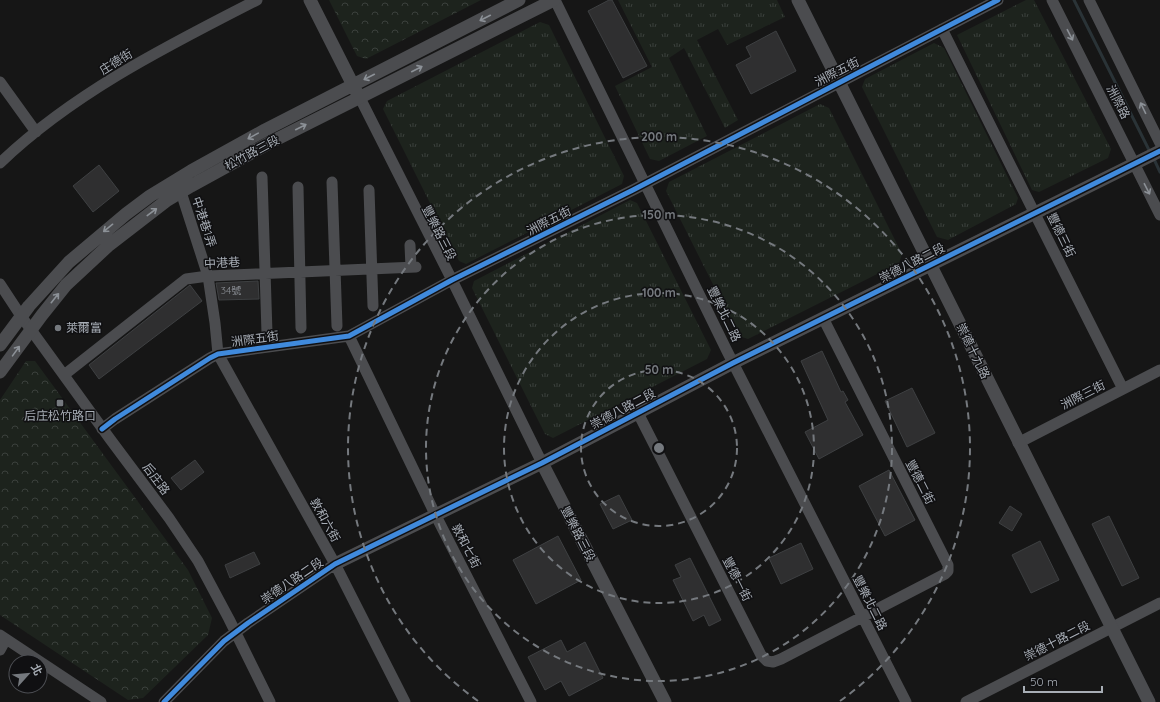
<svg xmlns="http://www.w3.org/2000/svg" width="1160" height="702" font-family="Quicksand,'Noto Sans TC',sans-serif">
<defs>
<pattern id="grass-tufts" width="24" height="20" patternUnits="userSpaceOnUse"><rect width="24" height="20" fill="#1d231d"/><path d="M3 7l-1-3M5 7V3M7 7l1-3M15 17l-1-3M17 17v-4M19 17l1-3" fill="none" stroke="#3b403c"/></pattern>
<pattern id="forest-crowns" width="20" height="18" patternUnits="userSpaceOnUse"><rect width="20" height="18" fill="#1d231d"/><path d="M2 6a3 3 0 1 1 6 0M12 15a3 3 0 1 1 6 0" fill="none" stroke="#3b403c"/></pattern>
</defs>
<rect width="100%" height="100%" fill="#161616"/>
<path fill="url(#grass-tufts)" d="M618,0H777L785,17L727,45L718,29L697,40L738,120L725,128L684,48L669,58L707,136L659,161L650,159L615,86L652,67Z
M1026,0H1034L1111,149L1108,158L1039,192L1032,190L957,35Z
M540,22L549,25L624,176L622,184L466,264L459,261L383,109L387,101Z
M934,43L944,48L1018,198L1016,204L948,240L937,237L862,87L865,79Z
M820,104L829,108L902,254L899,263L748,339L739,336L666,191L669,182Z
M630,200L637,203L711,350L707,359L553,438L545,434L472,288L474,281Z"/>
<path fill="url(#forest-crowns)" d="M329,0H481L366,59L357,56Z
M26,361H35L188,570L212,618L208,635L143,698L128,700L0,615V400Z"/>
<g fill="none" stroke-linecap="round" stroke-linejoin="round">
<path stroke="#2a3337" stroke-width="3" d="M1074,0L1150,152
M1153,157L1160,172"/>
</g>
<path fill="#2f2f30" stroke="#3e4042" d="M609,0H612L647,66L623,78L588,11Z
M776,31L796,71L751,94L736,65L751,57L746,47Z
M99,165L119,191L93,212L73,186Z
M258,281L259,299L219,300L216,283Z
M190,285L202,301L99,379L89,365Z
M822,351L841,392L843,391L848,400L845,402L863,435L819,459L805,432L828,420L801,361Z
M912,388L935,433L907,447L885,401Z
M195,460L204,472L181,490L171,478Z
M889,470L915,520L885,536L859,486Z
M619,495L632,520L613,529L600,504Z
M1010,506L1022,514L1012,531L999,523Z
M1109,516L1139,578L1122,586L1092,524Z
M558,536L581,580L536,604L513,560Z
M1040,541L1059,580L1031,593L1012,555Z
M801,543L813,569L781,584L769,558Z
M254,552L260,564L230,578L225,565Z
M690,558L721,620L709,626L704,615L693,621L673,580L681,577L675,565Z
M561,640L567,652L585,642L603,678L569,696L561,681L545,690L528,657Z"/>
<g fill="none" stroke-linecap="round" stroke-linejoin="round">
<path stroke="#4b4c4f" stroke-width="11" d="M555,0L727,351L906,702
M1052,0L1160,215
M1089,0L1160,143
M942,29L1123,389
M0,82L36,132
M360,98L452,280L542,463
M0,163C73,93 167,46 257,0
M262,177L267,333
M332,182L337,326
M298,187L301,328
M369,190L373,306
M181,192L208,276L215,323L218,354L335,564L405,702
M410,245L411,267
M0,284L21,316L110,439L169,518L198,561L229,619L270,702
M349,336L436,516L531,702
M64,375L186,279L208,276L416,267
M638,413L761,655L767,661L773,662L781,659L945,574L948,571V565L823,318
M102,429L115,419L210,358L218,354L349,336L452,280L633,190L998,0
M1018,443L1160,370
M0,635L101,702
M0,650L6,639
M164,702L224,641L248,623L335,564
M966,702L1160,603"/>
<path stroke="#4b4c4f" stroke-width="13" d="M310,0L357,93
M798,0L1149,702
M0,345L29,306L69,262L126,214L150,196L191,171L265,130L519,0
M0,372L42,315L66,285L109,245L166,201L191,186L271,142L554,0
M542,463L665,702
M335,564L542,463L733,363L1160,151"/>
<defs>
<path id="cycleway" d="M102,429L115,419L210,358L218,354L349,336L452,280L633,190L998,0
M164,702L224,641L248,623L335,564L542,463L733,363L1160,151"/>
</defs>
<use href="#cycleway" stroke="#101012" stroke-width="8"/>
<use href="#cycleway" stroke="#408adc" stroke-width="5"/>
</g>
<defs><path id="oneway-shaft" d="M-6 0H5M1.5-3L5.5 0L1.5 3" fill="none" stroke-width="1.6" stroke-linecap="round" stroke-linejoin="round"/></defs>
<g stroke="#8c9197">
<use href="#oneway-shaft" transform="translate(485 18) rotate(153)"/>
<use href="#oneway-shaft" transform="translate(1070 35) rotate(63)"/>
<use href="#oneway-shaft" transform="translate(417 69) rotate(-27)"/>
<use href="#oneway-shaft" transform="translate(369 77) rotate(153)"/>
<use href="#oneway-shaft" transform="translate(1143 108) rotate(-116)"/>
<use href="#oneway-shaft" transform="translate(301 127) rotate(-27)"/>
<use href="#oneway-shaft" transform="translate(253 136) rotate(151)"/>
<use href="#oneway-shaft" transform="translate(1147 189) rotate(63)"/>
<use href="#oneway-shaft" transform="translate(152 212) rotate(-37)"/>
<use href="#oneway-shaft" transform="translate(108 228) rotate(141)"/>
<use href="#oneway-shaft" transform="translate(55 298) rotate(-51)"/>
<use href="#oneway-shaft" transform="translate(16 351) rotate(-54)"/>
</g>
<g fill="none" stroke="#75797e" stroke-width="2" stroke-dasharray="7 5">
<circle cx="659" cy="448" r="78"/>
<circle cx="659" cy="448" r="155"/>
<circle cx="659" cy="448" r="233"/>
<path d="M478 701A311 311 0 1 1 840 701"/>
</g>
<g fill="#75797e" stroke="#101012" stroke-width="1.5">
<circle cx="58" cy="328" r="4"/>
<rect x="56" y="399" width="8" height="8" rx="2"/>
</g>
<g text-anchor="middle" stroke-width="3" stroke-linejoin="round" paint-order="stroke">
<g font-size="10" fill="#8a8e94">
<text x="231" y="294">34號</text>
</g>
<g font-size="12" fill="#a8aeb6" stroke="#101012">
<text transform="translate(116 62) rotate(-32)" y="4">庄德街</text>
<text transform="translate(837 72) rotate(-27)" y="4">洲際五街</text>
<text transform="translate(1118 102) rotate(63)" y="4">洲際路</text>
<text transform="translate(252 153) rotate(-28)" y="4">松竹路三段</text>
<text transform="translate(549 221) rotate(-27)" y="4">洲際五街</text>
<text transform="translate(204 222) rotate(72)" y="4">中港巷1弄</text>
<text transform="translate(439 233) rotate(63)" y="4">豐樂路三段</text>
<text transform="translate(1061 235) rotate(64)" y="4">豐德三街</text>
<text transform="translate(222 263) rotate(-3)" y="4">中港巷</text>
<text transform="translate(912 263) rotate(-27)" y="4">崇德八路二段</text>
<text transform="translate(724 314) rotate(64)" y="4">豐樂北二路</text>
<text transform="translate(255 339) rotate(-8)" y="4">洲際五街</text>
<text transform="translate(973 351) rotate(64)" y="4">崇德十九路</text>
<text transform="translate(1083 395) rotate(-27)" y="4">洲際三街</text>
<text transform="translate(623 409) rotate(-28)" y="4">崇德八路二段</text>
<text transform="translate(156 479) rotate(53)" y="4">后庄路</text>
<text transform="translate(920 482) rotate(63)" y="4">豐德二街</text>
<text transform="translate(325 520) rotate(61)" y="4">敦和六街</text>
<text transform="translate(578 534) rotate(63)" y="4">豐樂路三段</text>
<text transform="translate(466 546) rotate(63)" y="4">敦和七街</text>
<text transform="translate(737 579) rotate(63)" y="4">豐德一街</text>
<text transform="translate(292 581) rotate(-34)" y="4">崇德八路二段</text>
<text transform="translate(870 603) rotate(63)" y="4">豐樂北二路</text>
<text transform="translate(1057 641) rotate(-27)" y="4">崇德十路二段</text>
</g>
<g font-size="12" fill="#a8aeb6" stroke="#101012" text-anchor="start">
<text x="66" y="332">萊爾富</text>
<text x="60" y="420" text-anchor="middle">后庄松竹路口</text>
</g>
</g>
<circle cx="659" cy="448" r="6" fill="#75797e" stroke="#101012" stroke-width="2"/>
<g font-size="12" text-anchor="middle" font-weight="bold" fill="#75797e" stroke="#101012" stroke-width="3" stroke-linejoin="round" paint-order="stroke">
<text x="659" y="141">200 m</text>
<text x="659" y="219">150 m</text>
<text x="659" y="297">100 m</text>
<text x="659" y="374">50 m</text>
</g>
<g transform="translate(28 674) rotate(63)"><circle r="19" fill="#101012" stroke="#4d4f54"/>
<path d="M0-3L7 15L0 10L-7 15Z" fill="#75797e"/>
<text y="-6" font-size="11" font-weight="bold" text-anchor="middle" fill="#a8aeb6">北</text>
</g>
<path d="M1024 686v6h78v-6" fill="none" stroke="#a8aeb6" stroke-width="2"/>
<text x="1030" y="686" font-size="12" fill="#a8aeb6" stroke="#101012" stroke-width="3" paint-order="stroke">50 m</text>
</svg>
